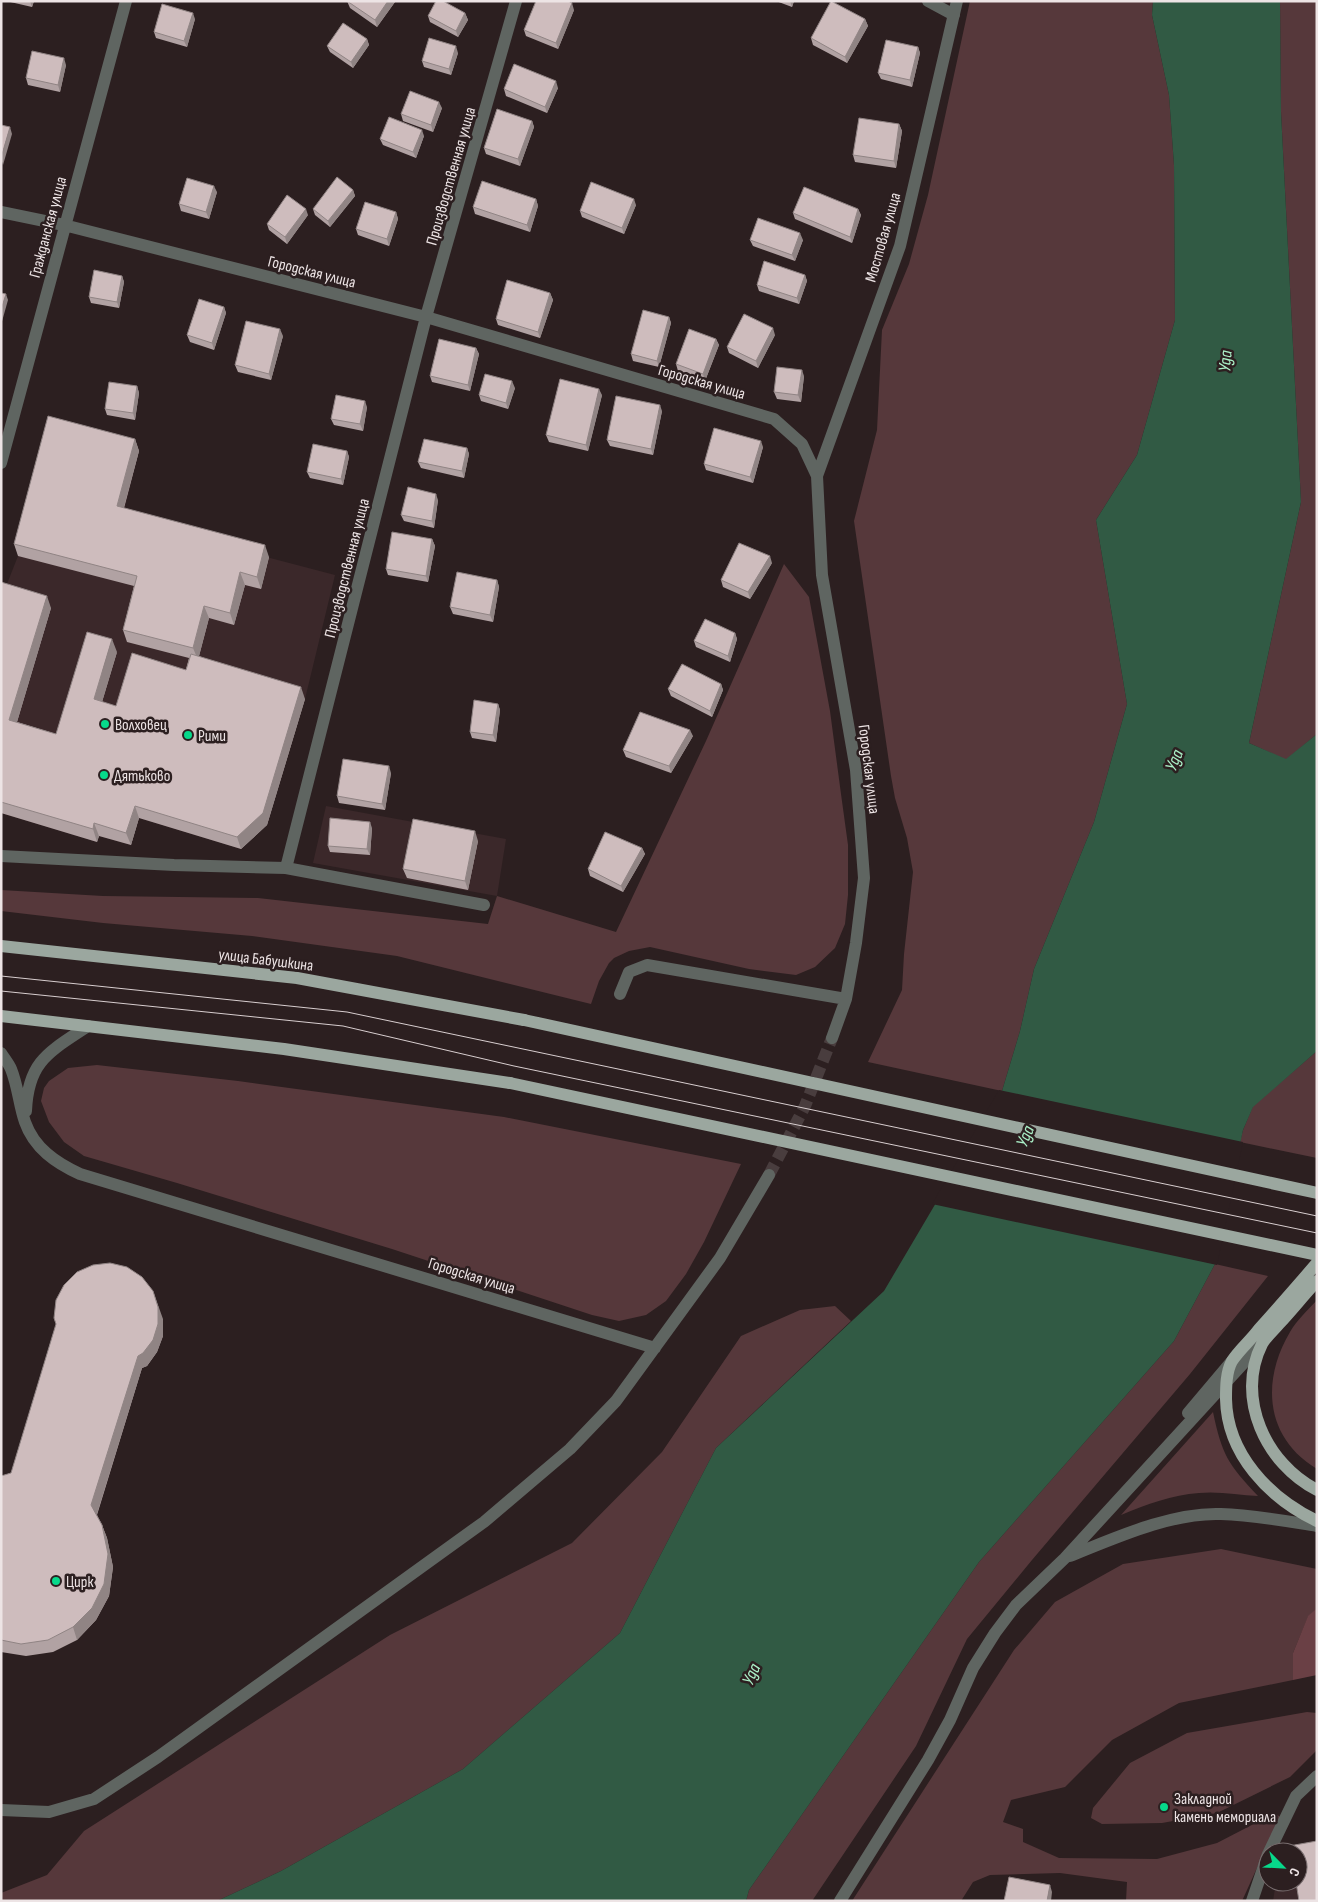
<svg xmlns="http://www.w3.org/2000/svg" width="1318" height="1902" font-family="'Sofia Sans Condensed',sans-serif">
<rect width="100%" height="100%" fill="#2c1f20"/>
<path fill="#3b282a" d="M139,451L122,519L335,575L305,699L241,849L139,818L131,845L99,836L97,842L1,813V599L3,594L18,556Z
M326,806L506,839L497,896L313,863Z
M1276,1882H1298L1317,1901H1273Z"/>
<path fill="#56383b" d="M970,1H1153L1152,15L1169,95L1174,165L1175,320L1137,455L1096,520L1127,704L1094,822L1034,969L1020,1031L1002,1091L868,1062L902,990L904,954L913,872L907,838L895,798L891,776L854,521L877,430L882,330L909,264L928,195Z
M1280,1H1317V734L1286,760L1249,743L1301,502L1281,112Z
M784,564L809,597L830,711L841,794L848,845V895L845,924L835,948L815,967L796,975L749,969L650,947L629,951L614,958L609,963L599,981L591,1004L397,956L252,936L103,923L1,911V890L103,896L258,898L488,924L497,896L616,932L706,741Z
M1317,1051V1158L1240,1142L1243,1130L1253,1106Z
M97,1065L238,1081L504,1117L741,1164L704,1242L686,1274L666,1301L646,1315L619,1321L592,1315L392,1249L177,1183L84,1156L64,1142L49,1122L41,1101L44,1088L49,1081L68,1068Z
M1215,1264L1268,1276L1190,1374L1032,1560L967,1639L916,1746L812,1901H746L749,1890L979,1562L1174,1341Z
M1317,1300V1469C1265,1438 1261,1381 1290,1332C1297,1320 1308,1310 1317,1300Z
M835,1306L851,1321L716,1448L620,1633L463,1769L281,1871L217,1901H1V1893L47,1875L84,1831L390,1635L572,1543L662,1452L741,1336L800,1310Z
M1213,1412C1222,1455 1228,1464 1258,1496C1239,1495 1218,1491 1199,1493C1172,1495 1147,1504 1121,1515Z
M1221,1549L1317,1569V1608L1308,1617L1293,1653V1680L1179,1703L1112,1740L1065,1787L1011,1800L1003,1822L1023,1829V1842L1059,1858L1157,1859L1217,1843L1275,1813L1280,1817L1242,1901H1126L1127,1882L1060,1873L990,1875L973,1882L961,1901H852L1014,1650L1055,1602L1123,1564Z
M1307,1712L1317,1713V1750L1290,1777L1217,1813L1162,1823L1102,1824L1091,1818L1093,1808L1130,1763L1187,1733Z"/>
<path fill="#6a4045" d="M1317,1608V1675L1293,1680V1653L1308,1616Z"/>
<path fill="#315a44" d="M1153,1H1280L1281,112L1301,502L1249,743L1286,759L1317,734V1051L1253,1107L1243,1130L1215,1264L1174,1341L979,1562L749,1890L746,1901H217L281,1871L463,1769L620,1633L716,1448L884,1291L1002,1091L1020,1031L1034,969L1094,822L1127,704L1096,520L1137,455L1175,320L1174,165L1169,95L1152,15Z"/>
<path fill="#2c1f20" d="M999,1090L1243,1142L1217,1265L932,1204Z"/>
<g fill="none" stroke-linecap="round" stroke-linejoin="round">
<path stroke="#493d3e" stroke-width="12" stroke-dasharray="12 6" stroke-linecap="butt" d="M769,1175L805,1106L832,1038"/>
<path stroke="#5f6561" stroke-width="12" d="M928,1L954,15
M1,212L64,225L426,317L774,419L802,444L817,476L822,575L856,770L864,878L856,943L846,999L832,1038
M1,463L126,1
M817,476L900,246L957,1
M1,856L174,865L286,868L426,317L516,1
M286,868L484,905
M620,994L629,972L647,965L846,999
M1,1053C4,1058 9,1064 11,1069C18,1086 19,1105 25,1122C34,1148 56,1163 80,1174L655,1348
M26,1111C28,1061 49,1052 88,1026
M1188,1413L1231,1362
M1070,1556C1115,1538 1172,1512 1221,1514C1253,1515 1285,1521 1317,1526
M1,1810L49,1812L94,1799L158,1757L484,1522L570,1449L616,1401L720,1258L769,1175
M1269,1852L1296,1796L1317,1776
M840,1901L928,1760L950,1720L973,1668L995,1633L1016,1605L1065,1558L1262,1343
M1252,1901L1268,1854"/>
<path stroke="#9ba79f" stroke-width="12" d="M1,946L297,978L524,1020
M1,1016L284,1049L510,1083
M1317,1263C1298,1285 1279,1307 1259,1329C1251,1340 1239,1350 1232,1361C1226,1372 1226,1387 1226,1399C1227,1454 1269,1498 1317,1521
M1317,1281C1304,1295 1292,1310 1279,1324C1274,1330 1266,1337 1262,1344C1235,1398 1266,1464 1317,1490"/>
<path stroke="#d8cecf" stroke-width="1" d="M1,976L347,1012L1317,1216
M1,991L343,1026L514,1066L1317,1233"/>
<path stroke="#9ba79f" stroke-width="12" d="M524,1020L1317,1193
M510,1083L1317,1255"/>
</g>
<path fill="#b1a2a3" d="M6,1H34L32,7Z
M347,1L395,2L377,27L350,8Z
M776,1H794L792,7Z
M574,10L558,49L526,36L524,30Z
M465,13L468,20L458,37L430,22L428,16Z
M195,19L187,47L156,38L154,32Z
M865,19L868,26L847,63L813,45L811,38Z
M367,39L369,45L353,68L330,52L327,46Z
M918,47L920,53L912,87L881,79L878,73Z
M458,53L451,75L424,67L422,61Z
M66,65L60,92L28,85L26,78Z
M558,88L547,113L506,96L504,89Z
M442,108L433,132L403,121L401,114Z
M532,121L534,127L520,166L486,154L484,148Z
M899,124L902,131L896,168L855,162L853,155Z
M424,136L416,158L383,145L380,139Z
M353,190L355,196L330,227L315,215L313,209Z
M217,192L209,219L181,211L179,204Z
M536,199L538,206L530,232L475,214L473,207Z
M636,205L624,234L582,217L580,211Z
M858,209L861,215L852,243L795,219L793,213Z
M396,212L398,219L389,246L358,235L356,229Z
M308,215L287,244L269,230L267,224Z
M750,240H803L795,261L753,246Z
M805,275L807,281L799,304L759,291L757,285Z
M122,276L124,282L119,308L91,303L89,297Z
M550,293L553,300L540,338L498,325L496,319Z
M224,307L226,313L214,350L190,342L187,335Z
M669,317L671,323L659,367L633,361L631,354Z
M775,335L758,368L729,353L727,347Z
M283,336L271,380L238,372L235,365Z
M716,339L719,345L705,381L678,371L676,364Z
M476,348L479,354L470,391L432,382L430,376Z
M804,376L801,402L777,399L774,392Z
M137,386L139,393L135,420L107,415L105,409Z
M515,388L508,409L481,401L479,395Z
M602,395L588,451L549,442L546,435Z
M367,407L363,431L334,425L331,419Z
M662,411L653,455L610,446L607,440Z
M135,439L139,451L124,508L269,557L261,589L245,585L234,625L209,618L199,656L305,699L267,825L241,849L139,818L131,845L99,836L97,842L1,813V582L51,608L17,722L56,734L117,652L102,702L116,706L186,670L189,658L127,642L123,630L134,586L18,556L14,544Z
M763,447L753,483L706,470L704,464Z
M467,448L469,454L464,478L421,468L418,462Z
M347,451L349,457L343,485L310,478L307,472Z
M438,500L434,528L404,521L401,515Z
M432,539L435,546L428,582L388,575L386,569Z
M772,563L750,599L723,587L721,580Z
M497,580L499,587L493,622L453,614L450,607Z
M735,633L737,639L730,662L696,647L694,641Z
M721,684L723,690L712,717L671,696L668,689Z
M498,704L500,710L496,742L472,738L470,732Z
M693,736L671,773L626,757L623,750Z
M391,773L385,810L339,803L337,796Z
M372,828L370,855L330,852L328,846Z
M478,841L468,890L407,878L403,869Z
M642,848L645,854L623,892L590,876L588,869Z
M163,1319V1336L157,1352L147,1366L142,1368L97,1515L102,1525L107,1538L113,1567L109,1596L96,1620L77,1640L53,1652L26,1656L1,1652V1476L11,1473Z"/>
<path fill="#908484" d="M30,1H34L32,7Z
M388,1L395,2L377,27L375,20Z
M790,1H794L792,7Z
M572,3L574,10L558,49L556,43Z
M193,13L195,19L187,47L184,41Z
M465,13L468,20L458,37L456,31Z
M865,19L868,26L847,63L845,57Z
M367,39L369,45L353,68L351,62Z
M456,46L458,53L451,75L449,69Z
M918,47L920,53L912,87L910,80Z
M64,58L66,65L60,92L58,85Z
M556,81L558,88L547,113L545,107Z
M439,102L442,108L433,132L431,125Z
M532,121L534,127L520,166L518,159Z
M899,124L902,131L896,168L894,161Z
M10,127L12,134L3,165L1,158Z
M422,130L424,136L416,158L413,152Z
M214,186L217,192L209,219L206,212Z
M353,190L355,196L330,227L328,221Z
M536,199L538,206L530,232L527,225Z
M634,199L636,205L624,234L622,228Z
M306,209L308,215L287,244L285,237Z
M858,209L861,215L852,243L850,237Z
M396,212L398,219L389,246L387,239Z
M800,233L803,240L795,261L792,255Z
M805,275L807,281L799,304L797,298Z
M122,276L124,282L119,308L117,302Z
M550,293L553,300L540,338L538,332Z
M6,294L8,300L1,325V310Z
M224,307L226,313L214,350L212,343Z
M669,317L671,323L659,367L657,361Z
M773,328L775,335L758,368L756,361Z
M280,329L283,336L271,380L269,374Z
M716,339L719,345L705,381L703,374Z
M476,348L479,354L470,391L468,385Z
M802,370L804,376L801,402L798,395Z
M512,381L515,388L508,409L506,403Z
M137,386L139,393L135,420L133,413Z
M599,389L602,395L588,451L586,445Z
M365,401L367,407L363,431L360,424Z
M660,405L662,411L653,455L651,449Z
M135,439L139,451L121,518L117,506Z
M761,441L763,447L753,483L750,477Z
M467,448L469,454L464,478L462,471Z
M347,451L349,457L343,485L341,479Z
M436,494L438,500L434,528L432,521Z
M432,539L435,546L428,582L426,576Z
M265,545L269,557L261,589L257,577Z
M770,556L772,563L750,599L748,592Z
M240,572L245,585L234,625L230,613Z
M497,580L499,587L493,622L490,615Z
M47,596L51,608L14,732L9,720Z
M204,606L209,618L198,660L193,648Z
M735,633L737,639L730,662L728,656Z
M112,639L117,652L99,712L94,699Z
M721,684L723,690L712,717L710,711Z
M301,687L305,699L267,825L241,849L237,837Z
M498,704L500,710L496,742L493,735Z
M690,730L693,736L671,773L669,766Z
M389,766L391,773L385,810L382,804Z
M135,806L139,818L131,845L126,833Z
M370,822L372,828L370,855L367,849Z
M94,823L99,836L97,842L93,829Z
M475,831L478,841L468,890L465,881Z
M642,848L645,854L623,892L621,886Z
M153,1291L163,1319V1336L157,1352L147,1366L142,1368L96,1517L91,1505Z
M102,1525L107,1538L113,1567L109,1596L96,1620L77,1640L73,1627Z
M1050,1885L1052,1892L1051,1901H1047Z"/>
<path fill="#cebcbd" stroke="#908484" d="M347,1H388L375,20Z
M436,1H443L465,13L456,31L428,16Z
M536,1H568L572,3L556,43L524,30Z
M831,1L865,19L845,57L811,38Z
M162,4L193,13L184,41L154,32Z
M343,23L367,39L351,62L327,46Z
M429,38L456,46L449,69L422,61Z
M886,40L918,47L910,80L878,73Z
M32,51L64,58L58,85L26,78Z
M514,64L556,81L545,107L504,89Z
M410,91L439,102L431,125L401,114Z
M497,109L532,121L518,159L484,148Z
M389,117L422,130L413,152L380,139Z
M859,118L899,124L894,161L853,155Z
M1,125L10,127L1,158Z
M337,177L353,190L328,221L313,209Z
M187,178L214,186L206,212L179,204Z
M482,181L536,199L527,225L473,207Z
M591,182L634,199L622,228L580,211Z
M804,187L858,209L850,237L793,213Z
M287,195L306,209L285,237L267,224Z
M365,202L396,212L387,239L356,229Z
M758,218L800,233L792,255L750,240Z
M764,261L805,275L797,298L757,285Z
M94,270L122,276L117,302L89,297Z
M507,280L550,293L538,332L496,319Z
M1,293L6,294L1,310Z
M199,299L224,307L212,343L187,335Z
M643,310L669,317L657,361L631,354Z
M744,314L773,328L756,361L727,347Z
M246,321L280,329L269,374L235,365Z
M689,329L716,339L703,374L676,364Z
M439,339L476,348L468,385L430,376Z
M777,367L802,370L798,395L774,392Z
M485,374L512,381L506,403L479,395Z
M560,379L599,389L586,445L546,435Z
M109,382L137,386L133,413L105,409Z
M336,395L365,401L360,424L331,419Z
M616,396L660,405L651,449L607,440Z
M48,416L135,439L117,506L265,545L257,577L240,572L230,613L204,606L193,648L123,630L137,576L14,544Z
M714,428L761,441L750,477L704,464Z
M424,439L467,448L462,471L418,462Z
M313,444L347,451L341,479L307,472Z
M408,487L436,494L432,521L401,515Z
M392,532L432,539L426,576L386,569Z
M739,543L770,556L748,592L721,580Z
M457,572L497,580L490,615L450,607Z
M1,582L47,596L9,720L56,734L87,632L112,639L94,699L116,706L132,653L186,670L191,654L301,687L263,813L237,837L135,806L126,833L94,823L93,829L1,802Z
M705,619L735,633L728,656L694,641Z
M682,664L721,684L710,711L668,689Z
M474,700L498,704L493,735L470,732Z
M640,712L690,730L669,766L623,750Z
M343,759L389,766L382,804L337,796Z
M330,818L370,822L367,849L328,846Z
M413,819L475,831L465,881L403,869Z
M605,832L642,848L621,886L588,869Z
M110,1263L127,1267L142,1277L153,1291L158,1307V1324L153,1340L143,1353L138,1356L91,1505L102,1525L108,1554L104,1584L92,1608L73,1627L48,1640L21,1644L1,1640V1476L11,1473L56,1324L54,1318L56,1300L64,1285L77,1272L93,1265Z
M1317,1841V1901H1299L1296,1882H1298V1852H1291L1289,1846Z
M1009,1877L1050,1885L1047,1901H1004Z"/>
<g fill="#07d98b" stroke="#2c1f20" stroke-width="2">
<circle cx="105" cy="724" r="5"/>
<circle cx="188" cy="735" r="5"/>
<circle cx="104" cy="775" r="5"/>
<circle cx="56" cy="1581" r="5"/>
<circle cx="1164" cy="1807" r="5"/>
</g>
<g text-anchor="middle" stroke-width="5" stroke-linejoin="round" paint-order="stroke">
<g font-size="16" fill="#ede4e5" stroke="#2c1f20">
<text transform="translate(450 176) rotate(-74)" y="6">Производственная улица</text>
<text transform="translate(47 227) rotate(-75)" y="6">Гражданская улица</text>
<text transform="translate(882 237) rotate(-74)" y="6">Мостовая улица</text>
<text transform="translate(312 271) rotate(14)" y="6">Городская улица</text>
<text transform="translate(702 381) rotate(16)" y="6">Городская улица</text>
<text transform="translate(346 568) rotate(-76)" y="6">Производственная улица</text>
<text transform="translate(870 769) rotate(83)" y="6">Городская улица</text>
<text transform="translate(266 959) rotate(7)" y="6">улица Бабушкина</text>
<text transform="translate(472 1275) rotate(17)" y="6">Городская улица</text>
</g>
<g font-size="16" fill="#ede4e5" stroke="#2c1f20" text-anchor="start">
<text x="115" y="730">Волховец</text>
<text x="198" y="741">Рими</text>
<text x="114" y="781">Дятьково</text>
<text x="66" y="1587">Цирк</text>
<text x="1174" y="1804">Закладной<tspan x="1174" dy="18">камень мемориала</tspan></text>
</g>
<g font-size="18" font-style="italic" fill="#acf2c9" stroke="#2c1f20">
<text transform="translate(1225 361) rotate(-86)" y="6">Уда</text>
<text transform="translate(1174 760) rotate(-68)" y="6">Уда</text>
<text transform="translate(1025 1136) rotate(-68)" y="6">Уда</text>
<text transform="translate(751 1674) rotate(-66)" y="6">Уда</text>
</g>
</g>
<rect width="1318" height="1902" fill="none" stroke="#ede4e5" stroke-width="5"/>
<g transform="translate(1283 1867) rotate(114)"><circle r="24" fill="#2c1f20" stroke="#796e6f"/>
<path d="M0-4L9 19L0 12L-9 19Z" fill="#07d98b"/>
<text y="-8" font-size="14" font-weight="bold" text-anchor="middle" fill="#ede4e5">С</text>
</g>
</svg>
